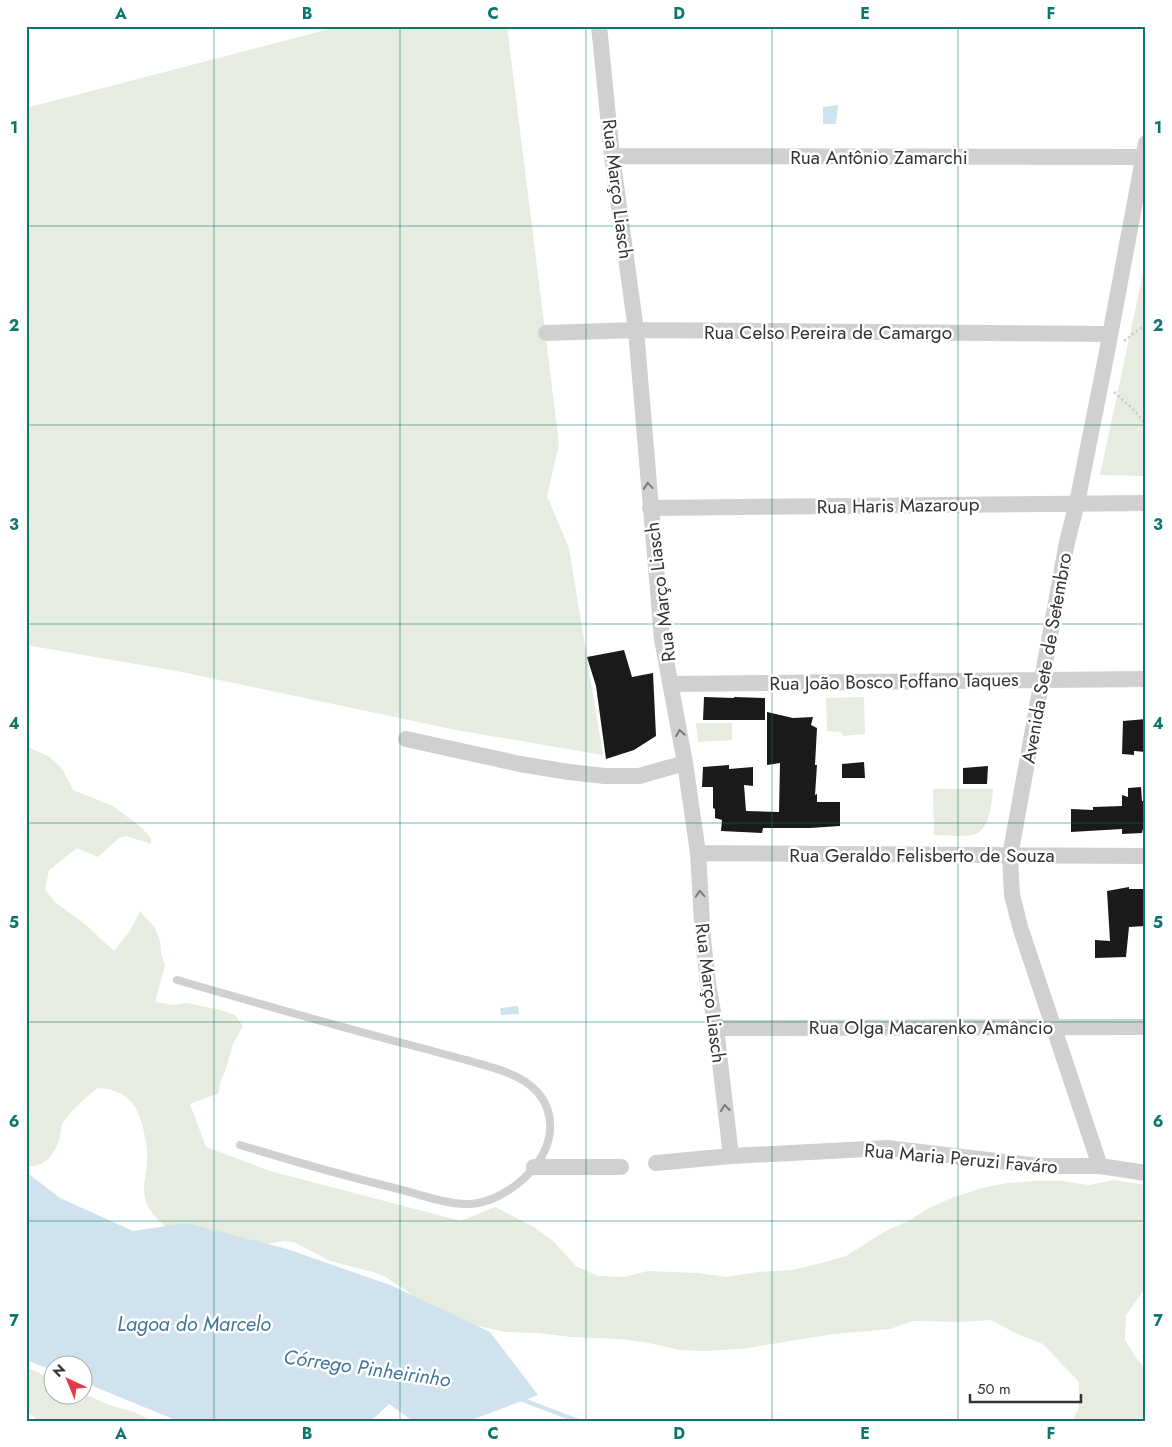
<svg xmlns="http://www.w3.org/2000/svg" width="1172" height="1447" font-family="Jost,sans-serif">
<rect width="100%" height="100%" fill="#fff"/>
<path fill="#e6ecdf" d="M341,26H507L547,347L559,444L547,496L569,548L603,755L456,730L182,672L26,645V108Z
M1146,259V476L1100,475Z
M864,697L865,734L843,736L841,732L827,731L826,698Z
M696,723H732V740L698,742Z
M26,746L50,757L63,770L73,790L113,806L142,828L151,838V844L126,836L119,838L98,857L77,848L49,870L45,890L55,902L86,925L114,951L130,931L140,911L155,928L160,941L161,953L165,965L155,1002L173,1005L187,1003L221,1010L235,1015L243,1026L233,1044L225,1072L220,1082L219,1093L190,1104L206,1147L270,1171L461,1221L495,1207L534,1227L552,1240L576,1266L598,1276L623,1277L648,1271L698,1273L726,1277L758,1272L792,1270L818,1264L846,1256L884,1232L910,1220L929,1208L954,1197L982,1188L1008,1183L1036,1181H1061L1089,1185L1114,1180L1146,1185V1287L1126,1315L1125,1340L1137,1359L1146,1369V1421H1072L1079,1407V1382L1043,1344L1015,1333L991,1320L963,1322L913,1321L890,1329L834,1334L740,1349L705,1351L680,1350L649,1343L621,1339L571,1337L537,1333L506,1332L474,1325L422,1303L404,1289L384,1276L373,1272L330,1261L294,1242L283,1241L268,1244L173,1233C162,1224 148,1213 145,1198C142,1185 147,1173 147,1160C148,1153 146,1144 145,1137C140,1108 129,1089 97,1088C86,1098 73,1108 64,1121C61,1125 61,1130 60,1136C57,1152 44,1169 26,1166Z
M933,789H993C992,801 990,826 978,833C968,838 945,835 934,835Z
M26,1367L52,1379V1394H82L83,1393L109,1405L134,1412L152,1421H39L26,1411Z"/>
<path fill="#cfe2ee" d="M838,105L836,124H823V107Z
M518,1006L519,1014L501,1015L500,1008Z
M26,1172L60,1198L133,1231L187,1223L287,1249L390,1285L490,1332L538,1395L469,1421H413L389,1404L371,1421H178L83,1382L82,1364H52V1370L26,1360Z"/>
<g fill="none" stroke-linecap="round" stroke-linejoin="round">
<path stroke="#cfe2ee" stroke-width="4.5" d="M518,1398L578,1421"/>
</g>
<path fill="#1a1a1a" d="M624,650L632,677L653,673L656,736L634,750L606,759L596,686L587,657Z
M704,697L734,698V697L765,698V720H703Z
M767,712L793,718L813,717L811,725L817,728L815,765H817L815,795L817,794V802H840V826L810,828H763L762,833L721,831L722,820L715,818V809L713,808V787H702L703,767L729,765V769L753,767V786L744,785L746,811L779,812L780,763L767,765Z
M1146,719V752L1134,751V755L1122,754L1123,721Z
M864,762L865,778H842V764Z
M988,766L987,784H963V768Z
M1141,787L1142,801H1146V824H1144L1142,833L1122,834V829L1071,832V809L1093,810V807L1122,806V795L1128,797V788Z
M1129,887V889H1146V926L1129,927L1126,957L1095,958V940L1110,941L1107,891Z"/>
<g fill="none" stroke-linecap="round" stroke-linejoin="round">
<path stroke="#cdcdcd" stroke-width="2.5" stroke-dasharray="2.5 2.5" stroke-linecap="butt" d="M1124,341L1146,324
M1114,392L1136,412L1146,425"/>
<path stroke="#d0d0d0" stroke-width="8" d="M177,980C254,1002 332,1025 410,1045C430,1050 450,1056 470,1061C490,1067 514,1072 531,1086C547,1099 553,1118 549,1138C542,1171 500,1205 466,1204C444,1204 420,1194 398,1189C345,1176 292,1161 240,1145"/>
<path stroke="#d0d0d0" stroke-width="16" d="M599,26L612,156L636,330L662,639L685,763L698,853L703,939L708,984L716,1028L731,1156
M612,156L1146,157
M546,333L636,330L1110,334
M650,508L1146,503
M671,684L1146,679
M406,739L520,764L569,772L605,776H639L685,763
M698,853L1146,856
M716,1028L1146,1027
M656,1163L731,1156L887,1148L1039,1166H1100L1146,1173
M1100,1166L1021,930L1012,895L1010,856L1067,542L1077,503L1106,357L1146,143
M534,1167H621"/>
</g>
<defs><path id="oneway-chevron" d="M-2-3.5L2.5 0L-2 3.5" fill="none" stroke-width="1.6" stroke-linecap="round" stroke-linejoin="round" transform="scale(1.25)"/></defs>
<g stroke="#7a7a7a">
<use href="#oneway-chevron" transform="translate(648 486) rotate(-95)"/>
<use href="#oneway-chevron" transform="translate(680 733) rotate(-100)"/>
<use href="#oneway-chevron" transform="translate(700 894) rotate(-94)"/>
<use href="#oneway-chevron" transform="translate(725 1108) rotate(-97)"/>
</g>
<path fill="none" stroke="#0f766e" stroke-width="1" stroke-opacity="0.55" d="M214,26V1421M400,26V1421M586,26V1421M772,26V1421M958,26V1421M26,226H1146M26,425H1146M26,624H1146M26,823H1146M26,1022H1146M26,1221H1146"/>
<g text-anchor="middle" stroke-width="5" stroke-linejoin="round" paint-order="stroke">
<g font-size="19" fill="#333" stroke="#fff">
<text x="879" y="164">Rua Antônio Zamarchi</text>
<text transform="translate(618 189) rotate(83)" y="7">Rua Março Liasch</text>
<text x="828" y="339">Rua Celso Pereira de Camargo</text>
<text transform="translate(898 505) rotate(-1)" y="7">Rua Haris Mazaroup</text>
<text transform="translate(660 592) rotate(-97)" y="7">Rua Março Liasch</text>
<text transform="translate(1046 658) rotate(-80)" y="7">Avenida Sete de Setembro</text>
<text transform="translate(894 681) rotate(-1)" y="7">Rua João Bosco Foffano Taques</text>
<text x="922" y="862">Rua Geraldo Felisberto de Souza</text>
<text transform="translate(711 993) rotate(83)" y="7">Rua Março Liasch</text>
<text x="931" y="1034">Rua Olga Macarenko Amâncio</text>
<text transform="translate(961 1158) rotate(5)" y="7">Rua Maria Peruzi Faváro</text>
</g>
<g font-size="20" font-style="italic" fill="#3f7597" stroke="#fff">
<text x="194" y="1331">Lagoa do Marcelo</text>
<text transform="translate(367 1368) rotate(8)" y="7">Córrego Pinheirinho</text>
</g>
</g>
<rect width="1172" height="1447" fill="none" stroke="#ffffff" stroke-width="55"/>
<g transform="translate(68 1380) rotate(316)"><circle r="24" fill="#ffffff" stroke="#adadad"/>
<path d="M0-4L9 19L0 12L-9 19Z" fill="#e63946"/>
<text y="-8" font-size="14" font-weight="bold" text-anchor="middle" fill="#333333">N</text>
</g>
<path d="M970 1394v8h111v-8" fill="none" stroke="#333333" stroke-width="2.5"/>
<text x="977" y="1394" font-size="15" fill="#333333" stroke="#ffffff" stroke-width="4" paint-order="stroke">50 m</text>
<rect x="28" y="28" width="1116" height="1392" fill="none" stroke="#0f766e" stroke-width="2"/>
<g font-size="16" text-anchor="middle" font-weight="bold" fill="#0f766e">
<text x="121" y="19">A</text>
<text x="307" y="19">B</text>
<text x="493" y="19">C</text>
<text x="679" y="19">D</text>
<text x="865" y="19">E</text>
<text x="1051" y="19">F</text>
<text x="14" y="133">1</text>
<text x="1158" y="133">1</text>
<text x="14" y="331">2</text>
<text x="1158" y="331">2</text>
<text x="14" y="530">3</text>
<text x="1158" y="530">3</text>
<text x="14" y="729">4</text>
<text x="1158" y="729">4</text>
<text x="14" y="928">5</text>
<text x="1158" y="928">5</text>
<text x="14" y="1127">6</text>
<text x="1158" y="1127">6</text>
<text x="14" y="1326">7</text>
<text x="1158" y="1326">7</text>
<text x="121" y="1439">A</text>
<text x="307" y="1439">B</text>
<text x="493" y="1439">C</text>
<text x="679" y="1439">D</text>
<text x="865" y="1439">E</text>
<text x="1051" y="1439">F</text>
</g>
</svg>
